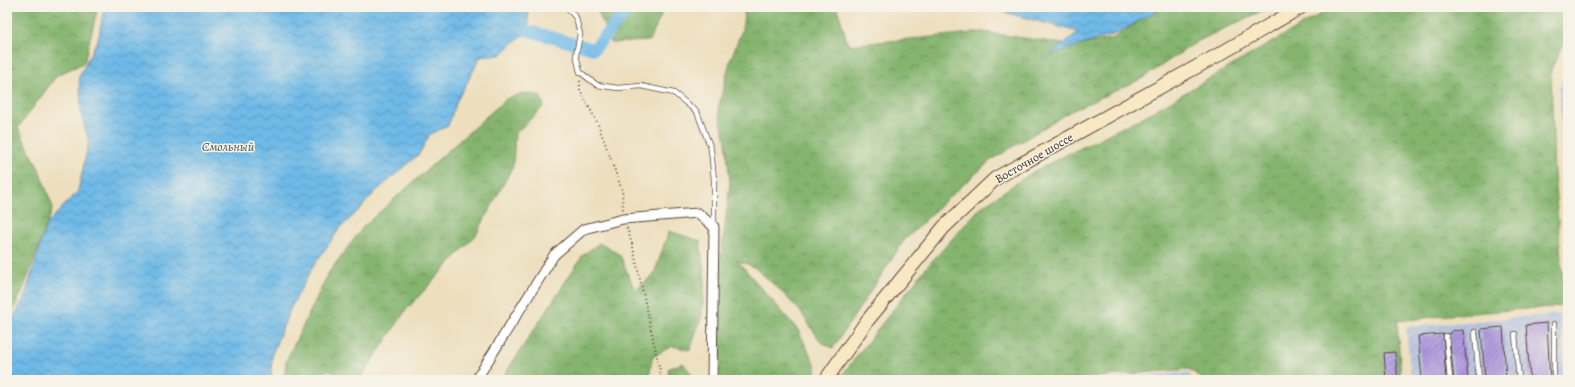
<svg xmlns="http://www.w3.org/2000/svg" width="1575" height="387" font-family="Alegreya,serif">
<defs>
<pattern id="industrial-furrows" width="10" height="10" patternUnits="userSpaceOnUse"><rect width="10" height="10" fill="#b9c5de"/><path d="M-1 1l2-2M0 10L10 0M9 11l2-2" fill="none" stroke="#a0a9be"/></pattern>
<pattern id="forest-crowns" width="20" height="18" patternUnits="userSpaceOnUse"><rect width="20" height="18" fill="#84b46e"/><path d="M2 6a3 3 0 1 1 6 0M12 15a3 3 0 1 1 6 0" fill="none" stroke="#6d935a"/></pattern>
<pattern id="water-waves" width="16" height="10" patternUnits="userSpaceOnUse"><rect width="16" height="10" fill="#6eb9e7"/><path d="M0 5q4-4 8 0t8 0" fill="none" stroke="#5c97bb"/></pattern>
<pattern id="building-hatch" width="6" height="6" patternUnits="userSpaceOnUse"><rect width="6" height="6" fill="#ad98de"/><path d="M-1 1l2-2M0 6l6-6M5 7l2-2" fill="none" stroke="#8e7cb3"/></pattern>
</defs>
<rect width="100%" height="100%" fill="#f7f3e8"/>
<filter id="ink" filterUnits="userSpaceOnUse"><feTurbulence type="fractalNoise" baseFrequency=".025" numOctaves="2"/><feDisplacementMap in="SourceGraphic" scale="8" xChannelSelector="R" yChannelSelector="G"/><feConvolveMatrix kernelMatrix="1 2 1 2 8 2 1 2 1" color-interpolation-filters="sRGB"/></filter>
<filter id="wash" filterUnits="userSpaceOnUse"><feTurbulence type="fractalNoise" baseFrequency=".012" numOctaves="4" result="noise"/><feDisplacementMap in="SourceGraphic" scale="16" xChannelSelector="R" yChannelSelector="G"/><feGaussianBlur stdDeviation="0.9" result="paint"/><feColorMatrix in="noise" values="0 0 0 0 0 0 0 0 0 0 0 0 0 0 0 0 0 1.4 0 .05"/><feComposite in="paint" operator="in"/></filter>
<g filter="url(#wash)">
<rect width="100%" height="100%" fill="#eddfbe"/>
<path fill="url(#industrial-furrows)" d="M1568,66V195L1559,90Z
M1560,314L1565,380H1411L1406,327Z
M1188,372L1193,380H1107Z"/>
<path fill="url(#forest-crowns)" stroke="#606f46" d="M7,7H98L84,63L57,75L18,128L39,169L53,208L22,292L7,324Z
M596,7H665L649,41L611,43Z
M745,7H837L848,45L983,32L1077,46L1114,38L1151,13L1169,7H1270L1198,41L1143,78L1069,112L990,161L947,199L903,242L833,348L821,342L800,311L779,289L754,267L737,260L798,330L816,366L815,380H720L719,272L730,184L726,141L718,109L730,61L742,30Z
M1333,7H1568V36L1551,69L1554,174L1565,306L1459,314L1397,321L1401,380H1204L1189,369L1062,380H838L925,269L981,207L1036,170L1143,117Z
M524,93L540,95L544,106L515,134L513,166L476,235L406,310L361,378C344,382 343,379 329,370L314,380H284L286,361L329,272L364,226L506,99Z
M669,231L700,241L705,281L702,316L690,350L672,346L652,357L649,380H501L583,255L599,243L620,255L635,291L654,274Z
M683,363L696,380H669L668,369Z"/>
<path fill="url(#water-waves)" stroke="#547282" d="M104,7H528L529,31L513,43L501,55L480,57L469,79L457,100L448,126L430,134L419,154L375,192L358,211L339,229L331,241L314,265L291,307L272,354L271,380H7V329L24,299L46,225L78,191L89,141L82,118L79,77L99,37Z
M986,7H1163L1116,34L1050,55L1078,32Z"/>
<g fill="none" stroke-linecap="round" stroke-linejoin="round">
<path stroke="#6eb9e7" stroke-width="12" d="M529,31L594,49L630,7"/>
</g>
<g id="blocks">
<path fill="url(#building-hatch)" d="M1547,323L1550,380H1530L1526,325Z
M1503,327L1506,380H1485L1481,329Z
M1463,330L1468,380H1454L1449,333H1452L1451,331Z
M1443,334L1446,380H1422L1418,336Z
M1395,352L1398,380H1386L1384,353Z"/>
</g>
</g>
<g filter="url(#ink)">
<use href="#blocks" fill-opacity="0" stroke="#564536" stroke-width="1"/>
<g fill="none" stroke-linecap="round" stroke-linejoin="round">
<defs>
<path id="lane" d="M567,7L576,18L580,34L576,55L580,72L597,85L618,88L641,86L674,93L697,112L711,149L714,180V226
M1554,324V380
M1475,332L1479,380
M1515,334L1519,380
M1446,336L1450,380"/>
<path id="street" d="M476,380L554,255L584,229L623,219L698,213L714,227L712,380"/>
<path id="secondary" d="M827,380L829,375L867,321L944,227L996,178L1218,55L1301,7"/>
</defs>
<use href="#lane" stroke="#564536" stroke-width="6"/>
<use href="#street" stroke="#564536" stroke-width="11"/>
<use href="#secondary" stroke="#564536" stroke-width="15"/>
<path stroke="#564536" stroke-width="2" stroke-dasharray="1 3" stroke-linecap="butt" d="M580,81V90L598,124L622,190L623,210
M627,228L633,247L662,380"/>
<use href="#lane" stroke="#fff" stroke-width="4.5"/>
<use href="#street" stroke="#fff" stroke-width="9"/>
<use href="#secondary" stroke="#f8e8c3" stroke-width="13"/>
</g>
</g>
<g text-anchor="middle" stroke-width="3" stroke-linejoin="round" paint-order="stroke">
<g font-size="12" fill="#3b2a1e" stroke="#f7f3e8">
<text transform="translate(1034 158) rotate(-30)" y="4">Восточное шоссе</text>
</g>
<g font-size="13" font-style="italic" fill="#4a555a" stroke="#f7f3e8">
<text x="228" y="151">Смольный</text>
</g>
</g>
<rect width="1575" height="387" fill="none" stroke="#f7f3e8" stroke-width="24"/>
</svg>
